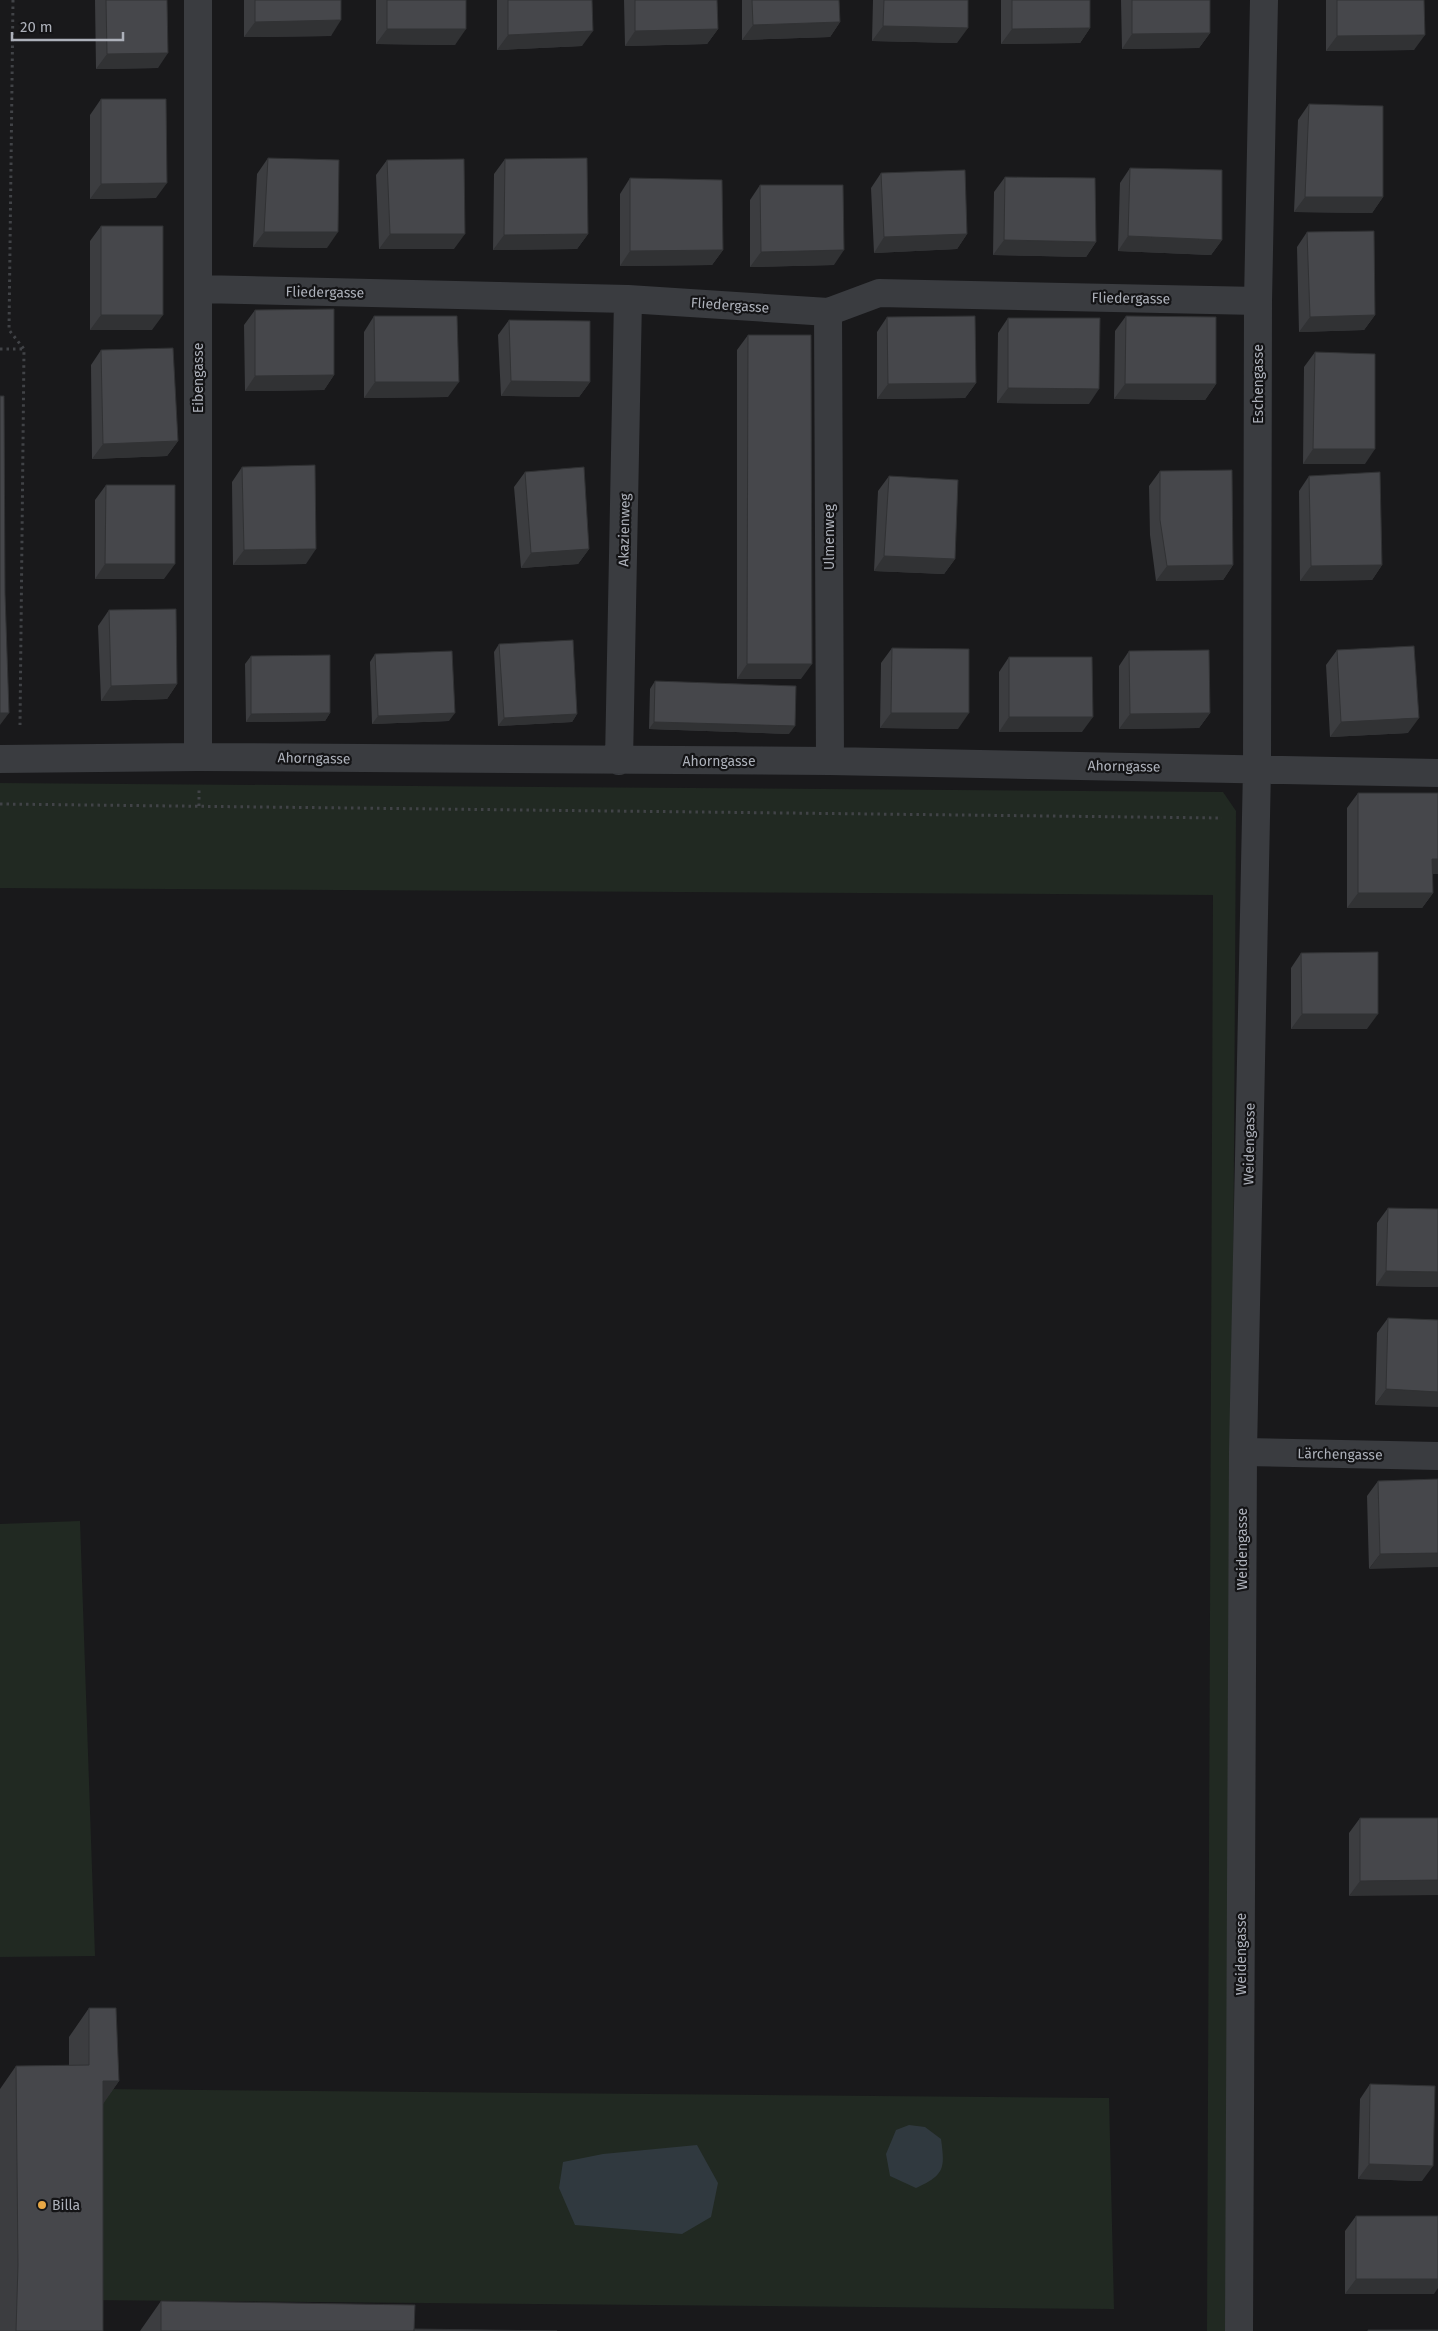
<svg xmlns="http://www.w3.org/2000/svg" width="1438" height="2331" font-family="'Fira Sans',sans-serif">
<rect width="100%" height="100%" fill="#19191b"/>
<path fill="#212922" d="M0,783L1223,792L1236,811L1227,2331H1207L1213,895L0,888Z
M80,1521L95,1956L0,1957V1524Z
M99,2089L1109,2098L1114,2309L83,2300Z"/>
<path fill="#30393f" d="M909,2125L925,2127L941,2139C945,2168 945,2175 916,2188L890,2176L886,2154L896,2130Z
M697,2145L718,2183L711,2217L682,2234L575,2225L559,2188L563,2162L603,2154Z"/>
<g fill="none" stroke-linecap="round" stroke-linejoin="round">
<path stroke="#414347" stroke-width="3" stroke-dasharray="2.5 4" stroke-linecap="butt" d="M13,0L9,330L24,349L20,725
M0,349H24
M0,804L1222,818
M199,806V790"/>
<path stroke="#3a3c40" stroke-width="28" d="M198,289L628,299L828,312L879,293L1258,301
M828,312L830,761
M198,757V0
M0,759L198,757L830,761L1438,773
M619,761L628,299
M1243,1452L1438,1456
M1239,2331L1243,1452L1257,768L1258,301L1264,0"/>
</g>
<path fill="#3c3d40" d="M95,0H167L158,68L96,69Z
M244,0H341L331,36L244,37Z
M376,0H466L455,45L376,44Z
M497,0H592L582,46L497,50Z
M624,0H717L718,29L707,44L625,46Z
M742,0H839L840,22L830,37L742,40Z
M873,0H968L957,43L872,41Z
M1001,0H1090V28L1080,43L1001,44Z
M1121,0H1210V33L1199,48L1122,49Z
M1326,0H1424L1414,50L1326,51Z
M101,99L156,198L90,199V115Z
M1309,104L1383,197L1372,213L1294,212L1298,120Z
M268,158L327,248L253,247L257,174Z
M505,159L588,234L577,249L493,250L494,174Z
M387,160L454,249H379L376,175Z
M1130,168L1222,240L1211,255L1118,251L1120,183Z
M881,173L967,234L957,249L874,253L871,188Z
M1005,177L1096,242L1086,257L993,255L994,192Z
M630,178L723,250L712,265L620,266V194Z
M760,185L834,265L750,267V200Z
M101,226L152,330H90V241Z
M1307,232L1375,315L1364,330L1299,332L1297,247Z
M255,310L334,375L324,390L245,391L244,325Z
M374,316L448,397L364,398V332Z
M1126,316L1216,384L1205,400L1114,399L1115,331Z
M887,317L976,383L965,398L877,399V332Z
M1008,318L1089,404L997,403L998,333Z
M509,320L590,382L579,397L501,396L498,335Z
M748,335L801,679H737V350Z
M101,350L178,441L167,456L92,459L91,365Z
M1315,352L1365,464H1303L1304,367Z
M242,467L306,564L233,565L232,482Z
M1160,471L1233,565L1223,580L1156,581L1150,535L1149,486Z
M525,472L589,549L578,564L521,568L514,487Z
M889,476L955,559L944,574L874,571L878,491Z
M1309,476L1382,565L1372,580L1300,581L1299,491Z
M106,485L164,579H95V500Z
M109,610L177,684L167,699L101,701L98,626Z
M499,644L577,714L572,722L498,726L494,652Z
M892,648L958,729L880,728L881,663Z
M1337,650L1408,733L1330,737L1326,665Z
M1129,651L1210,713L1199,728L1119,729V666Z
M375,654L449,721L372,724L370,662Z
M251,656L330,713L325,721L246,722L245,664Z
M1009,657L1082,732H999V672Z
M655,681L789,734L649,729L650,689Z
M1358,793H1438V874H1433V893L1422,908H1347V808Z
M1301,953L1367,1029H1291V968Z
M1388,1208L1438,1287L1376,1286L1377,1223Z
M1388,1318L1438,1320L1375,1405L1377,1333Z
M1438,1479L1369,1569L1367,1496L1378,1481Z
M1360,1818H1438L1349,1896V1833Z
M89,2008L119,2081L103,2103V2331H0V2089L16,2066H69V2037Z
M1370,2084L1422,2181L1358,2179L1360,2099Z
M1356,2216L1434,2294H1345V2231Z
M161,2301V2331H140Z"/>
<path fill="#313234" d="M341,20L331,36L244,37L255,22Z
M840,22L830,37L742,40L753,25Z
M883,26L968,28L957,43L872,41Z
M1090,28L1080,43L1001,44L1012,29Z
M387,29H466L455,45L376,44Z
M718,29L707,44L625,46L635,31Z
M593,31L582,46L497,50L508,35Z
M1210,33L1199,48L1122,49L1132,34Z
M1425,35L1414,50L1326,51L1337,36Z
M168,53L158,68L96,69L107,54Z
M167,183L156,198L90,199L101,184Z
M1305,197H1383L1372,213L1294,212Z
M264,232H338L327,248L253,247Z
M390,234H465L454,249H379Z
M588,234L577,249L493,250L504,235Z
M967,234L957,249L874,253L884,237Z
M1128,236L1222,240L1211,255L1118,251Z
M1004,240L1096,242L1086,257L993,255Z
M723,250L712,265L620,266L630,251Z
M844,250L834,265L750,267L761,252Z
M101,315H163L152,330H90Z
M1375,315L1364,330L1299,332L1310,317Z
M334,375L324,390L245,391L255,376Z
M511,381L590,382L579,397L501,396Z
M375,382H459L448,397L364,398Z
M976,383L965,398L877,399L888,384Z
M1125,384H1216L1205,400L1114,399Z
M1008,388L1099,389L1089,404L997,403Z
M178,441L167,456L92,459L103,444Z
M1313,449H1375L1365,464H1303Z
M316,549L306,564L233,565L244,550Z
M589,549L578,564L521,568L531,553Z
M884,556L955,559L944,574L874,571Z
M105,564H175L164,579H95Z
M1233,565L1223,580L1156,581L1167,566Z
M1382,565L1372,580L1300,581L1311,566Z
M747,664H812L801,679H737Z
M177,684L167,699L101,701L111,686Z
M0,713H9L0,725Z
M330,713L325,721L246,722L251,714Z
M455,713L449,721L372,724L378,716Z
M891,713H969L958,729L880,728Z
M1210,713L1199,728L1119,729L1130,714Z
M577,714L572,722L498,726L504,718Z
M1009,717H1093L1082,732H999Z
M1419,718L1408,733L1330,737L1341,722Z
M654,722L795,726L789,734L649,729Z
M1432,859H1438V874H1422Z
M1358,893H1433L1422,908H1347Z
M1302,1014H1378L1367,1029H1291Z
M1386,1271L1438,1272V1287L1376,1286Z
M1386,1389L1438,1392V1407L1375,1405Z
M1438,1553V1567L1369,1569L1380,1554Z
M1438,1880V1895L1349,1896L1360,1881Z
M103,2081H119L99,2110Z
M1369,2164L1433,2166L1422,2181L1358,2179Z
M1356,2279H1438V2288L1434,2294H1345Z"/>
<path fill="#46474b" stroke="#313234" d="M106,0H167L168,53L107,54Z
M255,0H341V20L255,22Z
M387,0H466V29H387Z
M508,0H592L593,31L508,35Z
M635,0H717L718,29L635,31Z
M752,0H839L840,22L753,25Z
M884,0H968V28L883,26Z
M1012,0H1090V28L1012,29Z
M1132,0H1210V33L1132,34Z
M1337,0H1424L1425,35L1337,36Z
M101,99H166L167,183L101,184Z
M1309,104L1383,106V197H1305Z
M268,158L339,160L338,232H264Z
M587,158L588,234L504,235L505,159Z
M464,159L465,234H390L387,160Z
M1130,168L1222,170V240L1128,236Z
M965,170L967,234L884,237L881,173Z
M1005,177L1095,178L1096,242L1004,240Z
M630,178L722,180L723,250L630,251Z
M760,185H843L844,250L761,252Z
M101,226H163V315H101Z
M1374,231L1375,315L1310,317L1307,232Z
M334,309V375L255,376V310Z
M374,316H457L459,382H375Z
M975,316L976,383L888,384L887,317Z
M1126,316L1216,317V384H1125Z
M1008,318H1100L1099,389L1008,388Z
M509,320L590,321V382L511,381Z
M748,335H811L812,664H747Z
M173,348L178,441L103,444L101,350Z
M1315,352L1375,354V449H1313Z
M0,396H4L5,594L9,713H0Z
M315,465L316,549L244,550L242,467Z
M584,467L589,549L531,553L525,472Z
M1232,470L1233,565L1167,566L1160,520V471Z
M1380,472L1382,565L1311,566L1309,476Z
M889,476L958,480L955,559L884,556Z
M106,485H175V564H105Z
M176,609L177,684L111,686L109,610Z
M573,640L577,714L504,718L499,644Z
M1414,646L1419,718L1341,722L1337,650Z
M892,648L969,649V713H891Z
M1209,650L1210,713L1130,714L1129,651Z
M452,651L455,713L378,716L375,654Z
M330,655V713L251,714V656Z
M1009,657H1092L1093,717H1009Z
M655,681L796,686L795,726L654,722Z
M1358,793H1438V859H1432L1433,893H1358Z
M1378,952V1014H1302L1301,953Z
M1388,1208L1438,1209V1272L1386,1271Z
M1388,1318L1438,1320V1392L1386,1389Z
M1438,1479V1553L1380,1554L1378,1481Z
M1360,1818H1438V1880L1360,1881Z
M89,2008H116L119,2081H103V2331H16L18,2265L16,2066L89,2065Z
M1370,2084L1435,2086L1433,2166L1369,2164Z
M1356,2216H1438V2279H1356Z
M161,2301L415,2305L414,2331H161Z
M414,2329L557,2331H414Z
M1368,2330H1438V2331H1368Z"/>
<circle fill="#e7a745" stroke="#141416" stroke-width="2" cx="42" cy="2205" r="5"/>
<g text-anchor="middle" stroke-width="4.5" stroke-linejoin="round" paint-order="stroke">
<g font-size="14" fill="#adb1ba" stroke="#141416">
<text transform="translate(325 292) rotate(1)" y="5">Fliedergasse</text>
<text transform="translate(1131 298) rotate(1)" y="5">Fliedergasse</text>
<text transform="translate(730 305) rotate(4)" y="5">Fliedergasse</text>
<text transform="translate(198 378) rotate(-90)" y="5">Eibengasse</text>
<text transform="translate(1258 384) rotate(-90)" y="5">Eschengasse</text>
<text transform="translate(624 530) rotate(-89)" y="5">Akazienweg</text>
<text transform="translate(829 537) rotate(-90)" y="5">Ulmenweg</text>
<text transform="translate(314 758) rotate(1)" y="5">Ahorngasse</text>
<text x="719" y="766">Ahorngasse</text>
<text transform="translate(1124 766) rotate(1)" y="5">Ahorngasse</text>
<text transform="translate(1249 1144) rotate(-89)" y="5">Weidengasse</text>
<text transform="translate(1340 1454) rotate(1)" y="5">Lärchengasse</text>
<text transform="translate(1242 1549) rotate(-90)" y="5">Weidengasse</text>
<text transform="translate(1241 1954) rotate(-90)" y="5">Weidengasse</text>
</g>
<g font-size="14" fill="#adb1ba" stroke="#141416" text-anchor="start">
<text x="52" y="2210">Billa</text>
</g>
</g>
<path d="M12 32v8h111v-8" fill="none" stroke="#adb1ba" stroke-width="2.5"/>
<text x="20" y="32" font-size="15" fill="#adb1ba" stroke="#141416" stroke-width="4" paint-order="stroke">20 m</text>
</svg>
